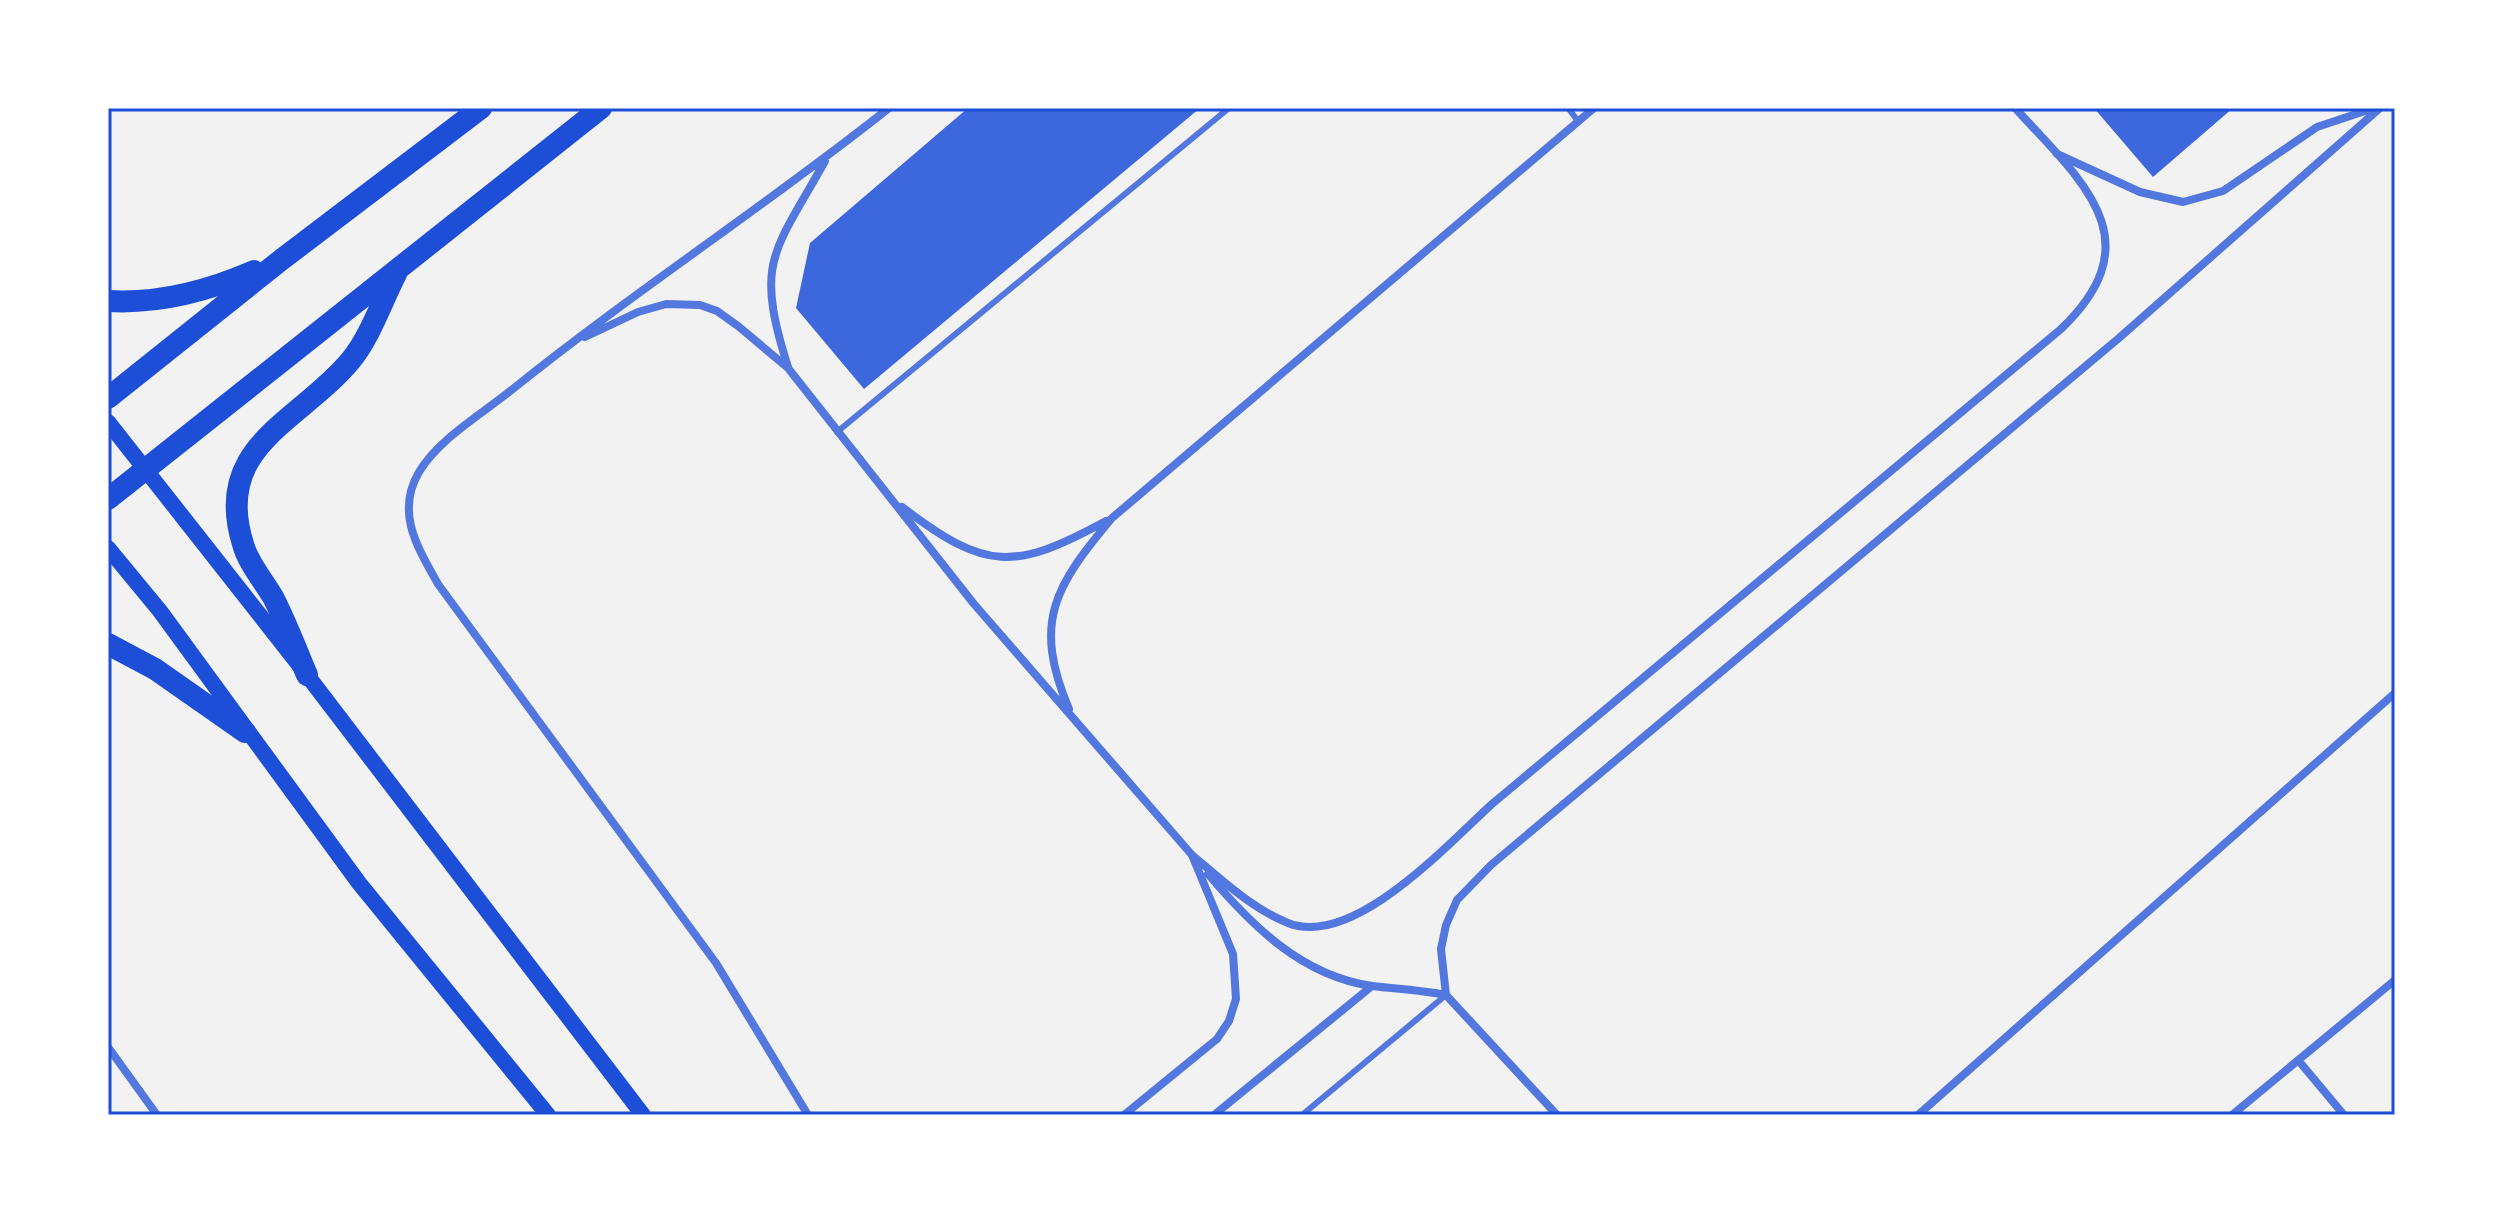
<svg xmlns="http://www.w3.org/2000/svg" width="2503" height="1223" font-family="'Source Sans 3',sans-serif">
<rect width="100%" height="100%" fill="#f2f2f2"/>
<path fill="#3d67dc" d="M968,108H1200L864,389L796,308L810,243Z
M2094,108H2233L2153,177Z"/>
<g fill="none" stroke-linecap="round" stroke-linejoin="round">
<path stroke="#5277de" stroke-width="6" d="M1568,108L1578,121
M837,432L1229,108
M1302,1115L1446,995"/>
<path stroke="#5277de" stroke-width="8" d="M2057,154L2140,192L2183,202L2223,191L2317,127L2374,108
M585,337L638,312L666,304L700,305L717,311L738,326L788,368L974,604L1192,855L1233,954L1236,999L1229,1021L1217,1039L1124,1115
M788,367C754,260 774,253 825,161
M902,507C986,571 1014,571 1106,521
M1069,709C1032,622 1055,586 1112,518L1594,108
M1192,855C1222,880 1251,908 1288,923C1353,949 1448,844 1492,804L2061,329C2154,240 2083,182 2015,108
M1208,874C1252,926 1302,976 1372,986C1397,989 1421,990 1446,995
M108,1047L157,1115
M2298,1060L2344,1115
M808,1115L716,963L438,584C418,548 395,513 419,472C439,438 484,413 514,388C636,290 767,205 889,108
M1214,1115L1372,986
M1557,1115L1446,995L1441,949L1446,925L1457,900L1491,865L2119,338L2380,108
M1918,1115L2395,693
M2232,1115L2395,980"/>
<path stroke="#1d4ed8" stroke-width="16" d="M108,422L307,675L643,1115
M108,548L160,611L359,883L548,1115"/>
<path stroke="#1d4ed8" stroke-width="22" d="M108,301C159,304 208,291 254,271
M108,398L281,260L481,108
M108,499L601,108
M108,644L155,669L245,732
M307,675C296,649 286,622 273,597C263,580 248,563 243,544C212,445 300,422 351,360C370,337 382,301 396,274"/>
</g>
<rect width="2503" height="1223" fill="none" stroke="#ffffff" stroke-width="220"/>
<rect x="110" y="110" width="2283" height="1003" fill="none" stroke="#1d4ed8" stroke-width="3"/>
</svg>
